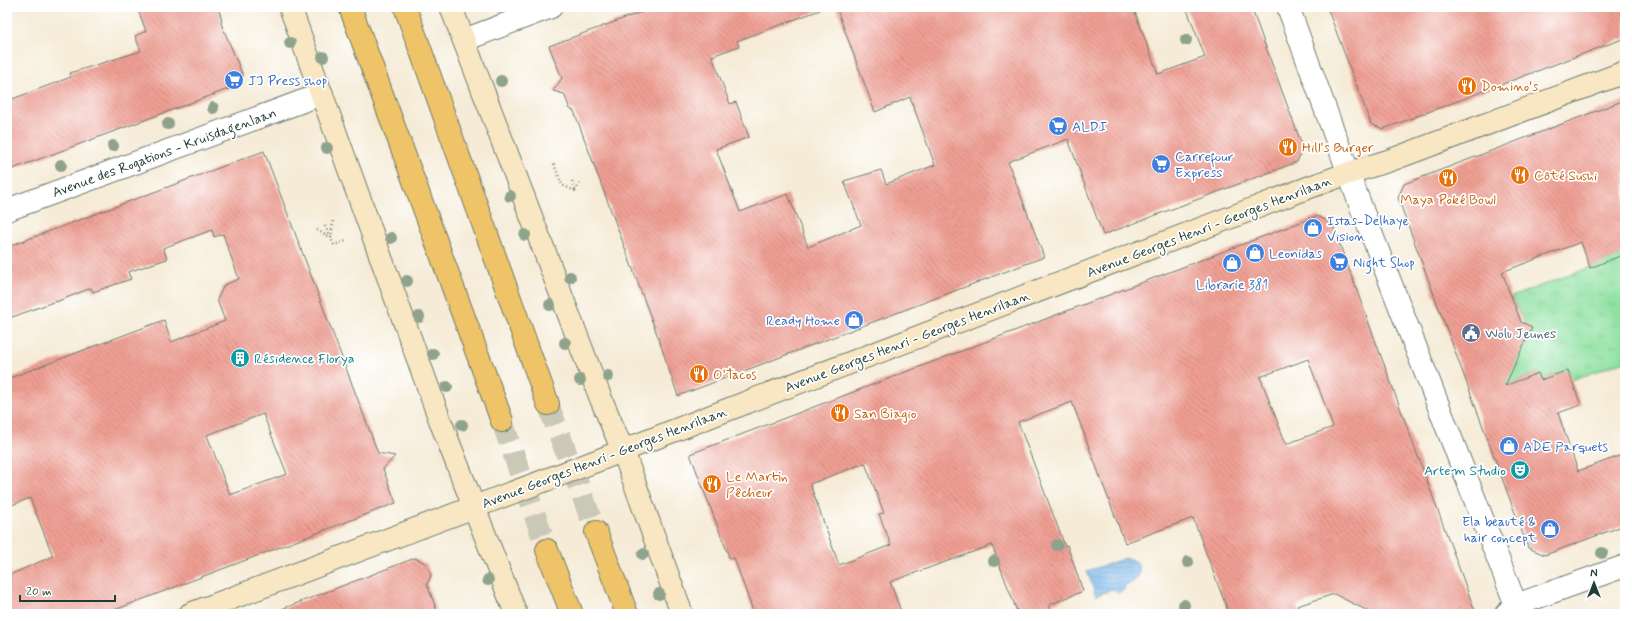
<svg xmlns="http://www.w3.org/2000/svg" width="1632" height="621" font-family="Mynerve,sans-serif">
<defs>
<pattern id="park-tufts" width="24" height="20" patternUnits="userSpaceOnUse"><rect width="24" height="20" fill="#8fe1a1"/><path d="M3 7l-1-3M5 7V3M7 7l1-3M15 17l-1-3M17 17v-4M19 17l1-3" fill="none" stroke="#7bc28b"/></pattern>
<pattern id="water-rules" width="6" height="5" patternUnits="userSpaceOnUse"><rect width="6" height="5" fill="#7ab7ed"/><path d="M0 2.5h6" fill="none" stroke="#6396c1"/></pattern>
<pattern id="building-back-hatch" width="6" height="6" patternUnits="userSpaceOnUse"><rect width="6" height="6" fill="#f09f93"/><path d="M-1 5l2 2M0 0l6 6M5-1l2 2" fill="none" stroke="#c28379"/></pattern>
</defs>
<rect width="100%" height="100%" fill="#fff"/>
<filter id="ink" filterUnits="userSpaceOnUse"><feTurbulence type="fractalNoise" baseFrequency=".025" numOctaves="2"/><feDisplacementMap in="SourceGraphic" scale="8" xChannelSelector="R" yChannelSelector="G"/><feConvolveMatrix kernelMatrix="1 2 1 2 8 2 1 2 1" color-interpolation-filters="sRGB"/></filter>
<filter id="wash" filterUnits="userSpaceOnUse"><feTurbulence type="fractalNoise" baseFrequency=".012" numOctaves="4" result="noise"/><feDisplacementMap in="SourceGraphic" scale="16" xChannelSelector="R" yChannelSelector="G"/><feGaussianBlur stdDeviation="0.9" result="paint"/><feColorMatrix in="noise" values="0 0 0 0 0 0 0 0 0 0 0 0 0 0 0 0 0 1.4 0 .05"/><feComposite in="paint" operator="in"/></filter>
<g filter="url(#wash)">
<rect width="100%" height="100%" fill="#f5ebd6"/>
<path fill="url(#park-tufts)" stroke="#578f6a" d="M1625,254V361L1572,380L1568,370L1541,380L1538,373L1472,398L1526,325L1511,297Z"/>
<path fill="url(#water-rules)" stroke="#4c7a90" d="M1126,558C1138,558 1145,574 1134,581C1132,583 1127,584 1125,585L1124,590L1117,593L1113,589L1096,596L1087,571Z"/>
<g id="blocks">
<path fill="url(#building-back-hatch)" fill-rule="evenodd" d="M137,7H218L222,20L221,23L243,76L231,88L7,171V101L71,77L70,73L141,51L135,36L146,31Z
M655,7H820V10L737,41L739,46L712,56L730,104L736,102L749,137L716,149L740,212L788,194L808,247L861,225L844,181L881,170L886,184L935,165L910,97L875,112L836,7H1133L1158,74L1205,57L1186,7H1251L1303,148L1297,162L1103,235L1068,139L1008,162L1044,257L678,396L658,337L574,111L570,109L564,94L553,91L562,78L549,46Z
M1327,7H1625V38L1383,129L1371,124Z
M1625,100V254L1590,268L1581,242L1502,272L1521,322L1532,327L1505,386L1538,373L1541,380L1568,370L1581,405L1558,413L1578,471L1625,454V525L1545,555L1528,548L1398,198L1404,184Z
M264,151L378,453L395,456L383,469L396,503L104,614H7V576L53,556L30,498L7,507V379L164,320L171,342L225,321L217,300L224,285L239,279L223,234L214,237L212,230L163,248L167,259L128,272L131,279L93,292L91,288L56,302V301L7,319V247ZM263,414L287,474L230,495L207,435Z
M1317,216L1332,223L1476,614H1374L1334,594L1297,606L1300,614H1229L1193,518L1125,543L1072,402L1018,422L1065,546L1067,545L1083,591L1049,605L1053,614H1018L992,545L890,582L902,614H754L734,558L730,559L690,454ZM1308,359L1333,427L1286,444L1260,377ZM865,463L884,513L879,514L891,545L839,565L810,484Z
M415,558L427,564L431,576L427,584L438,614H275L274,612Z"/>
</g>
</g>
<g filter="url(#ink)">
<use href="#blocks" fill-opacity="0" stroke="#6a7a6d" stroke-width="1"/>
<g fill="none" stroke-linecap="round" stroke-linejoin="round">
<path stroke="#cac8b6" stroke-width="22" stroke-dasharray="22 11" stroke-linecap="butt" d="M548,404L596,532
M502,421L547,550"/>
<defs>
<path id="street" d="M1288,7L1361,207L1516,605
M464,40L551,7
M7,210L322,94
M1506,614L1516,605L1625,566"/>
<path id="secondary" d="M290,7L441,423L516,614
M451,7L601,399L623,451L682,614
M190,614L599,460L719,413L1310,187L1349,173L1391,160L1625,72"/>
<path id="primary" d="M350,7L502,421
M405,7L548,404
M596,532L627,614
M547,550L572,614"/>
</defs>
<use href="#street" stroke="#6a7a6d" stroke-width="24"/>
<use href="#secondary" stroke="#6a7a6d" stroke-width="24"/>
<use href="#primary" stroke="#6a7a6d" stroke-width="24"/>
<path stroke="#6a7a6d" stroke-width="2.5" stroke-dasharray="1 3" stroke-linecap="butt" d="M554,164L562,185L575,191
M572,181L575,190
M575,191L581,181
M325,226L334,245L346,241
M317,230L331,238
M331,238L333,221"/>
<use href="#street" stroke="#fff" stroke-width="22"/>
<use href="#secondary" stroke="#f9e7c3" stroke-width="22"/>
<use href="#primary" stroke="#efc469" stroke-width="22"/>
</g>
<g fill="#8fa28c">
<circle cx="1186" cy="40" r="6"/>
<circle cx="290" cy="43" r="6"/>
<circle cx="323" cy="57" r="6"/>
<circle cx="501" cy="81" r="6"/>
<circle cx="213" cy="108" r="6"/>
<circle cx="168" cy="124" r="6"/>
<circle cx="113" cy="146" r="6"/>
<circle cx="327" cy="148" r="6"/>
<circle cx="61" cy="165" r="6"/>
<circle cx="510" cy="196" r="6"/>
<circle cx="525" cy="235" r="6"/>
<circle cx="391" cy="238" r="6"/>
<circle cx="570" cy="277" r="6"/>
<circle cx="407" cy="281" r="6"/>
<circle cx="550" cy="305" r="6"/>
<circle cx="419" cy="317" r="6"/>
<circle cx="565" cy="343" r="6"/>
<circle cx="433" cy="354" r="6"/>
<circle cx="608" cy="376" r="6"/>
<circle cx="580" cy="380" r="6"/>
<circle cx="447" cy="387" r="6"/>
<circle cx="462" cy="425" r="6"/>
<circle cx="1057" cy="545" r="6"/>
<circle cx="1602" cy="553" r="6"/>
<circle cx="643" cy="554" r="6"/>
<circle cx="994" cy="561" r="6"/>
<circle cx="1188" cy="562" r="6"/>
<circle cx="488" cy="580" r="6"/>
<circle cx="659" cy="594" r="6"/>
<circle cx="1184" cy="605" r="6"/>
</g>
</g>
<defs>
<symbol id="supermarket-disc" viewBox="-11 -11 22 22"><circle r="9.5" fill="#3f7fe0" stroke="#fff"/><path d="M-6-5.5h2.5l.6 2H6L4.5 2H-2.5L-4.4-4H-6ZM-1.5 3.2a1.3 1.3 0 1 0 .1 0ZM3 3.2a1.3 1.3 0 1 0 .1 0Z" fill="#fff"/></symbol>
<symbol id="restaurant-disc" viewBox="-11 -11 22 22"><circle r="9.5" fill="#e8710a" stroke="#fff"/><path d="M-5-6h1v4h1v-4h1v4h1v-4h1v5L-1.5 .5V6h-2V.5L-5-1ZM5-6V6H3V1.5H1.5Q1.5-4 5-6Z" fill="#fff"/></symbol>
<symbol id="shop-disc" viewBox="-11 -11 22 22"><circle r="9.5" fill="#3f7fe0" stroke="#fff"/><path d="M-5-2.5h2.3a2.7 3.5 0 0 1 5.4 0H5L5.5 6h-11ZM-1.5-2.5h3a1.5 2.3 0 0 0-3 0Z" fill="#fff"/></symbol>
<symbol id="civic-disc" viewBox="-11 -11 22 22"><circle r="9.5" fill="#5c6f8a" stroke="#fff"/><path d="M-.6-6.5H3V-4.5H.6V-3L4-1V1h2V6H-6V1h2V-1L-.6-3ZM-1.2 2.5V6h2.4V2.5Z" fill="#fff"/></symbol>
<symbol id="building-disc" viewBox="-11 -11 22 22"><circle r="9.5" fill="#0f9aa8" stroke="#fff"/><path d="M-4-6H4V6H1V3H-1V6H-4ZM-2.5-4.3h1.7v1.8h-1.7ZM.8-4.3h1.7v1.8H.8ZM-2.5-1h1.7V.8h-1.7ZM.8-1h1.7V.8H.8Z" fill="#fff"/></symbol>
<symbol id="theatre-disc" viewBox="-11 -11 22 22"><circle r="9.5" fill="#0f9aa8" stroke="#fff"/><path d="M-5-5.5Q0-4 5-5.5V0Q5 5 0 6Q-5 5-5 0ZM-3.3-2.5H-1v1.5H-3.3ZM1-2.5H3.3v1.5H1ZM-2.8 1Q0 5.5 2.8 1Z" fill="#fff"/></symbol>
</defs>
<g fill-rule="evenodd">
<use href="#supermarket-disc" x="223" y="69" width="22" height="22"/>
<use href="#restaurant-disc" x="1456" y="75" width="22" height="22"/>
<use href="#supermarket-disc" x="1047" y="115" width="22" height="22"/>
<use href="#restaurant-disc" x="1277" y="136" width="22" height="22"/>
<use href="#supermarket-disc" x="1150" y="153" width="22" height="22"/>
<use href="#restaurant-disc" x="1509" y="164" width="22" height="22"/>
<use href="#restaurant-disc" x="1437" y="167" width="22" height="22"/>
<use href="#shop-disc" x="1302" y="217" width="22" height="22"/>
<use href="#shop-disc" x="1244" y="242" width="22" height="22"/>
<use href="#supermarket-disc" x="1328" y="251" width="22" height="22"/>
<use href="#shop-disc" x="1221" y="252" width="22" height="22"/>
<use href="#shop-disc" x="843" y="309" width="22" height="22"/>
<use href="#civic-disc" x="1460" y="322" width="22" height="22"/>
<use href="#building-disc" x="229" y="347" width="22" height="22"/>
<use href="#restaurant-disc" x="688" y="363" width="22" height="22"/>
<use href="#restaurant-disc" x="829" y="402" width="22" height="22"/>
<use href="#shop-disc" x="1498" y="435" width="22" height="22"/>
<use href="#theatre-disc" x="1509" y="459" width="22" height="22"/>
<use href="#restaurant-disc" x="701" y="473" width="22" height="22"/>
<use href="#shop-disc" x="1539" y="518" width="22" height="22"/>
</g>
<g text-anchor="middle" stroke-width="3.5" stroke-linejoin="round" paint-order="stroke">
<g font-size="14" fill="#366cbe" stroke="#fff" text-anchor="start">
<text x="248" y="85">JJ Press shop</text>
<text x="1072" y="131">ALDI</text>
<text x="1175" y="161">Carrefour<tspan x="1175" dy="16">Express</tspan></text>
<text x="1327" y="225">Istas-Delhaye<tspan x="1327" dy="16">Vision</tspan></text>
<text x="1269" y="258">Leonidas</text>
<text x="1353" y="267">Night Shop</text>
<text x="1232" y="289" text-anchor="middle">Librarie 381</text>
<text x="840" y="325" text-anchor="end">Ready Home</text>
<text x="1523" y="451">ADE Parquets</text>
<text x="1536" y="526" text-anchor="end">Ela beauté &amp;<tspan x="1536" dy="16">hair concept</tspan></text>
</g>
<g font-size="14" fill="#c56008" stroke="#fff" text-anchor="start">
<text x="1481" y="91">Domino's</text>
<text x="1302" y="152">Hill's Burger</text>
<text x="1534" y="180">Côté Sushi</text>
<text x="1448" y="204" text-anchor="middle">Maya Poké Bowl</text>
<text x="713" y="379">O'Tacos</text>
<text x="854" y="418">San Biagio</text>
<text x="726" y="481">Le Martin<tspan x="726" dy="16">Pêcheur</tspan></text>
</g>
<g font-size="14" fill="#1f3d34" stroke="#fff">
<text transform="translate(164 152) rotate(-20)" y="5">Avenue des Rogations - Kruisdagenlaan</text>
<text transform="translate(1209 226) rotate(-21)" y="5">Avenue Georges Henri - Georges Henrilaan</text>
<text transform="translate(907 341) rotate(-21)" y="5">Avenue Georges Henri - Georges Henrilaan</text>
<text transform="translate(604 457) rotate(-21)" y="5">Avenue Georges Henri - Georges Henrilaan</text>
</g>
<g font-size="14" fill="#4e5e75" stroke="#fff" text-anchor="start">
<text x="1485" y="338">Wolu Jeunes</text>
</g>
<g font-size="14" fill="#0d838f" stroke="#fff" text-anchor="start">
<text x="254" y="363">Résidence Florya</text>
<text x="1506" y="475" text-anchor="end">Artem Studio</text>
</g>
</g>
<rect width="1632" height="621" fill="none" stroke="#fff" stroke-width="24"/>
<g transform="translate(1594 583)" stroke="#ffffff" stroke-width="3" paint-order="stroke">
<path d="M0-3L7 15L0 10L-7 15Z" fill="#1f3d34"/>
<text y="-6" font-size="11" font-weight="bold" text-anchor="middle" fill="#1f3d34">N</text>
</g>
<path d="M20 595v6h95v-6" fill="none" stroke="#1f3d34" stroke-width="2"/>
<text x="26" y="595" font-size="12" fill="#1f3d34" stroke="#ffffff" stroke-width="3" paint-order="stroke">20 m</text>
</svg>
